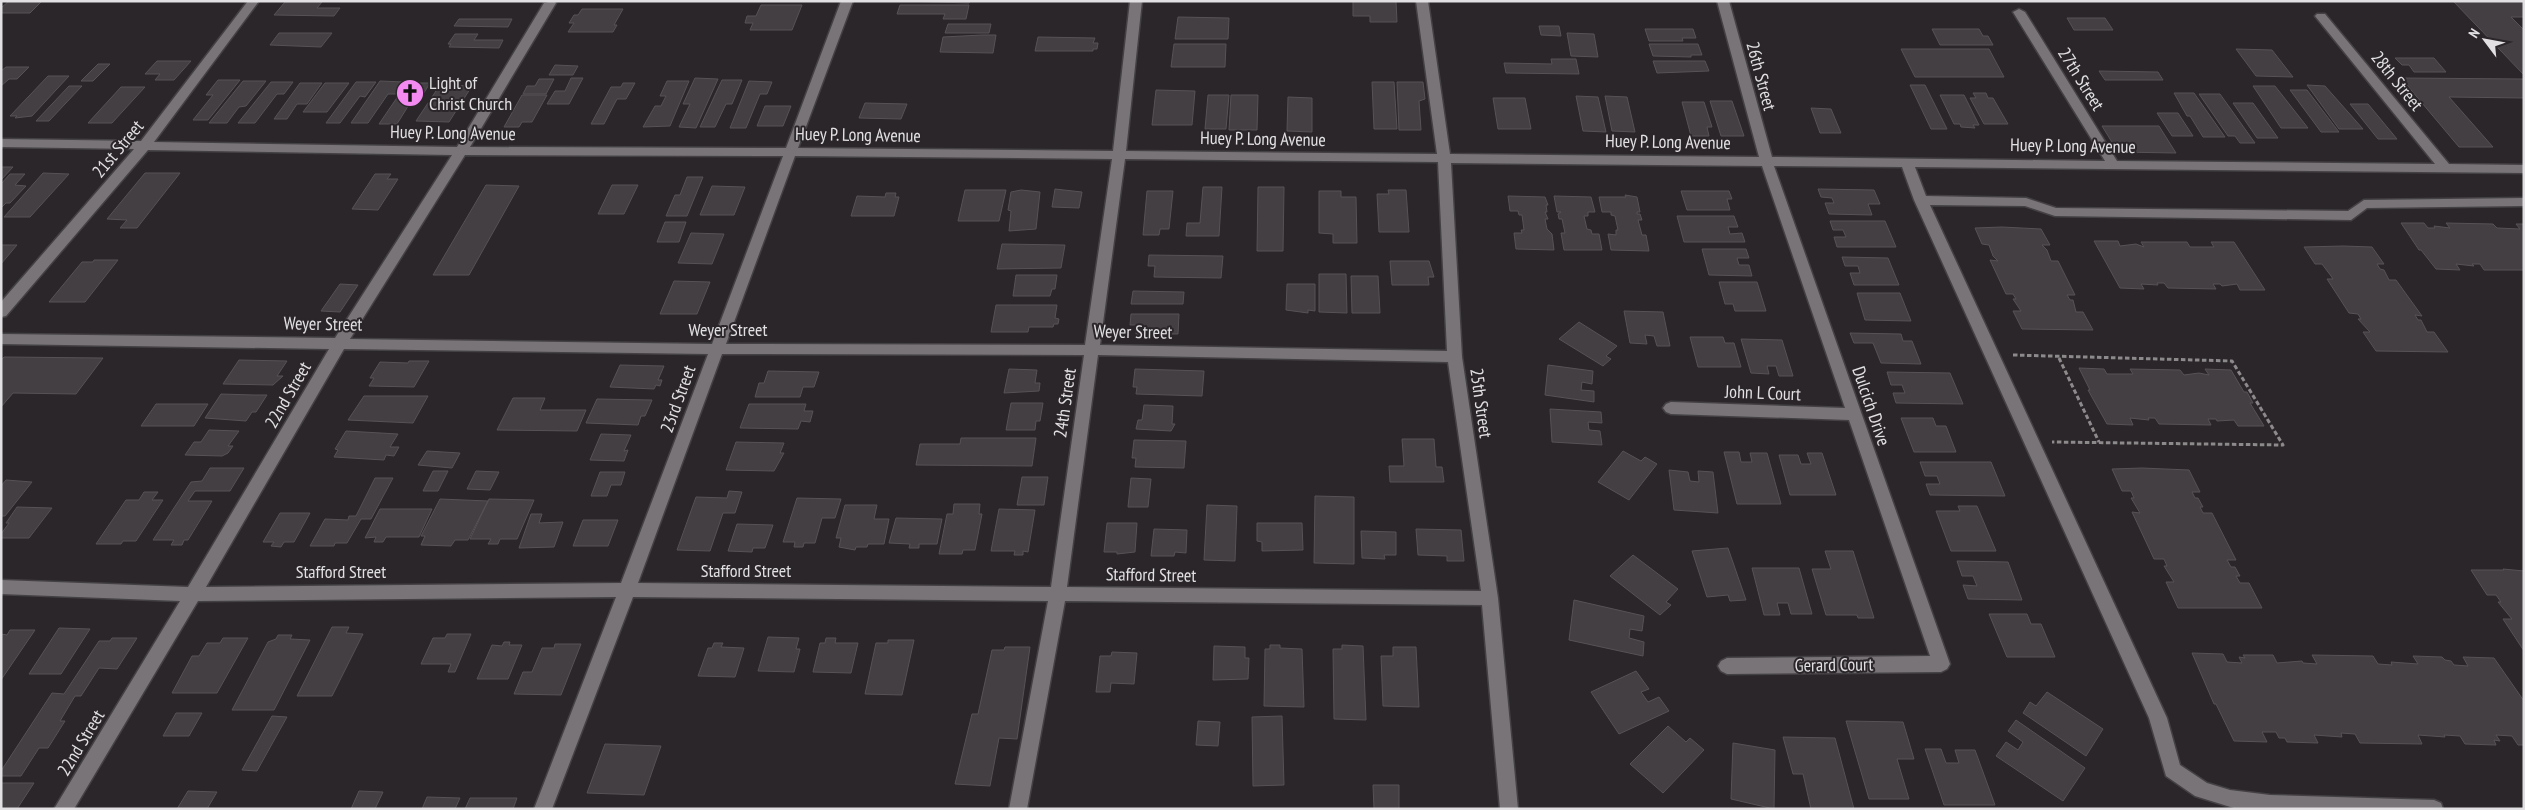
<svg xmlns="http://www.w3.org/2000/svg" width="2525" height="810" font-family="'PT Sans Narrow',sans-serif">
<rect width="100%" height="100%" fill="#2a2629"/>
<path fill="#433f43" stroke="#565256" d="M9,1H42L30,13H1V8Z
M903,1H970L969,3Z
M1353,1H1396L1397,22H1370V16H1353Z
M2453,1H2524V17H2511L2524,30V75Z
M285,2H322L317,8H340L334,16L274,15Z
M761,5H802L792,30H750L753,23H745L747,16H756Z
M900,5H969L966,19H943L945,14H897Z
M582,9H623L614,25H617L613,32H568L574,23H569L574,15H578Z
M1178,17L1229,18L1228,39H1175Z
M2067,18H2105L2113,30H2074Z
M459,19H512L508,27L454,26Z
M948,24H991L989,33H945Z
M1539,26H1559L1561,36L1541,35Z
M1645,29H1693L1696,38H1682L1683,41H1649Z
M1932,29H1979L1983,36H1988L1993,45H1940Z
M279,33H332L321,47L270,45Z
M1567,33L1594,34L1598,57L1571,56Z
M455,34H478L474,40H503L499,48L449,47L451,44H448Z
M982,35H996L993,53L940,52L943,37Z
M1038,37L1095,38L1093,43H1098L1097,49H1093V51H1035Z
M1174,44H1226L1225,67H1171Z
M1649,44H1698L1702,55H1691V57L1653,56Z
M1901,49H1989L2004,77H1915Z
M2236,49L2272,50L2293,77L2256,76Z
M2395,58H2434L2446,72H2414L2409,65H2402Z
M1551,59H1576L1579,74L1506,73L1504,63L1552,64Z
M157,61H191L174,80H155L160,74H145Z
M1653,61H1705L1709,71L1657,73Z
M98,64H110L93,81H81Z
M555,65L578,66L573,75H549Z
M6,67H29L17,79H9L1,86V71Z
M2099,71L2158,72L2163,80H2105Z
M48,76H69L32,116L15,118L17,116H10Z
M571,78H583L569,104H547L555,91H565Z
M695,78L718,79L696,128L679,127L690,104H683Z
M2401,78L2524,79V98L2449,97L2493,147H2459Z
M539,79H554L546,94H523L527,86H535Z
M218,80H240L208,120H193L213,95H206Z
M722,80H742L732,104H726L715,127H700Z
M243,81H266L246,106L239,107L227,123H209Z
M380,81L404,82L396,94H388L368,123H351Z
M667,81H689L670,126L643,127L655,106H661L666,96H660Z
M749,81L772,82L767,94H760L746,128H730Z
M271,82H293L284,94H277L255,123H238Z
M356,82H376L365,97L360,96L340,123H326Z
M1372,82H1394L1397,129H1374Z
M1397,82H1423L1425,99L1419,101L1421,130H1399Z
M300,83H322L307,104H297L287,119H274Z
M325,83H349L327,112H303Z
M407,83H430L422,96L415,95L397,124H379Z
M623,83H635L626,99H617L604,124H591L611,87H621Z
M440,85L472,86L449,122L416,121Z
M1910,85H1925L1947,129H1931Z
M2307,85L2325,86L2363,129H2339Z
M69,86H82L49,121H36Z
M2253,86H2275L2308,128H2281Z
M121,87H145L112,123H88Z
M1156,90L1195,91L1192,125H1152Z
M2290,90H2307L2339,132H2321Z
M1973,93H1986L1988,98H1993L2008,124H1984L1970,98H1976Z
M2174,93H2194L2225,137H2203L2190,116H2187Z
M2199,94H2220L2255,143H2240L2235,136H2228Z
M522,95H547L532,122H522L519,127H504Z
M1208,95H1229L1226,129H1205Z
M1231,95H1258L1257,130H1229Z
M1940,95H1964L1979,125H1973L1975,128L1961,127L1960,124H1954Z
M1576,96L1598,97L1606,132L1583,131Z
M1605,96L1627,97L1635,132L1612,131Z
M1288,97L1312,98V132L1287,131Z
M1493,98H1525L1531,129H1498Z
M1710,101H1732L1744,136H1721Z
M1682,102H1704L1712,127H1707L1709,136H1691Z
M865,103L907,104L901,119L859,118Z
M2233,103H2253L2278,138H2257Z
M2350,104H2368L2397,139H2378Z
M765,106H791L783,126H757Z
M1811,108L1831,109L1841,133H1820Z
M2157,113H2178L2193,136H2172Z
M2102,126H2159L2176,153L2118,152Z
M1,167H13L1,180Z
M43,173L69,174L30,217H4Z
M145,173H180L137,228H120L127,220L107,219Z
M10,174H25L15,185L26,186L10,203H6L1,208V184Z
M375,174H391L387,179H398L378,210L352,209Z
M687,177H703L687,216H666L675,195H680Z
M486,185L519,186L469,275H433Z
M612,185H638L624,214H598Z
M712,186L745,187L734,215H700Z
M1203,187H1222L1219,236H1186L1187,223H1200Z
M1258,187H1284L1283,251H1257Z
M1055,189L1082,192L1079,208L1052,207Z
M1818,189L1874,190L1880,204H1868L1872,215L1829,214L1825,203H1834L1832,198L1821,197Z
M965,190H1006L999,221H958Z
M1021,190L1040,192L1036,229L1009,231L1011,211L1008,210L1011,192Z
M1388,190H1406L1409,232H1379L1377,194H1389Z
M1147,191H1173L1169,229H1160L1159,235H1143Z
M1319,191H1341V197H1356L1357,243H1333V234L1319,233Z
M1681,191H1729L1732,199H1727L1730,210H1687Z
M886,193H896L895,197H899L894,216H851L857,196L885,197Z
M1625,195L1637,197L1640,212H1637V214H1640L1642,220H1638L1642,235H1646L1649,251L1611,250L1608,234L1616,235V230H1618L1615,216L1611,215V212H1602L1599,197H1626Z
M1508,196L1545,197L1548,205H1546L1547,212H1545L1548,219H1545L1547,229L1552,234L1554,250L1516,249L1514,233H1522L1521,230H1524L1522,215H1519L1518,211H1510Z
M1554,196L1591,197L1595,212H1588V216H1584L1587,229L1591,230L1592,234H1599L1602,250H1564L1561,233H1565L1562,219H1559L1558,214L1561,212H1557Z
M1677,216H1734L1738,227H1728L1730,234L1742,233L1745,242H1684Z
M1830,221H1885L1896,247H1837L1834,237H1846L1843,230H1833Z
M665,222H686L679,242H657Z
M2401,223H2424L2428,228H2435L2434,226L2450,228L2446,223L2493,224L2497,228L2520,229L2516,224H2524V270H2484L2480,264H2472L2474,266L2456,264L2460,270L2436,269L2421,250H2419Z
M2002,227L2041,229L2050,245H2042L2047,250L2051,261H2058L2075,295H2067L2070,300H2073L2076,312H2083L2093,330L2022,329L2013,311H2021L2013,299H2016L2013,294H2006L1990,260L1998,261L1993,256L1989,245L1982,244L1975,228Z
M691,233L724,234L712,264L678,263Z
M2094,241H2118L2120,246L2136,244L2144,247L2141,242H2187L2190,247H2214L2211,242H2234L2265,290H2240L2237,284L2222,286L2220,284H2213L2216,289L2168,288L2164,283H2157L2158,285L2141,284L2144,289L2120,288Z
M1002,244L1065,245L1061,268L997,269Z
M1,245H17L1,264Z
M2343,246L2372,247L2384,264H2377L2380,269L2384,270L2389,280H2396L2422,316L2415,315L2418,320H2421L2427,332H2434L2448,352L2376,351L2363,332H2370L2358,319H2361L2358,314L2349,313L2327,279H2333L2331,276L2322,264H2315L2304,247Z
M1702,249H1746L1749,258H1737L1739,265H1749L1752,276L1709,275Z
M1149,255L1223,256L1221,278L1154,277L1155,266H1148Z
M1842,257L1888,258L1899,285H1854L1850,273H1860L1858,266H1845Z
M94,260H118L85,302H49L82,262H93Z
M1390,261H1429L1434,277H1428L1429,285H1392Z
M1319,274H1346L1347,313L1319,312Z
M1016,275H1057L1055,289H1052L1050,296H1013Z
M1351,276H1378L1380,313H1352Z
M674,281L710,282L697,314H660Z
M1719,282H1757L1766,311H1735L1733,304H1725Z
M340,284L358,285L340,312L321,311Z
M1287,284H1315V311L1308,310V313L1286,310Z
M1133,291L1184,292L1183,304H1131Z
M1857,293H1900L1911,321L1865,320Z
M996,305H1057L1055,318L1059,319L1058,324H1054L1053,327H1029L1028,332H991Z
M1624,311L1663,312L1670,346H1657L1654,336L1645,335L1647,344L1630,343Z
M1131,314H1179L1178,334H1136L1137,325H1130Z
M1579,322L1617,346L1606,356L1611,359L1603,366L1559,339Z
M1850,333L1901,334L1903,341H1912L1921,364L1881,363L1873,343H1854Z
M1690,337H1723L1725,343H1734L1741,367H1698Z
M1741,339L1782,340L1793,376H1779L1776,366H1767L1769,374L1751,373Z
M4,357L103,358L76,394L13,393L1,407V360Z
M239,360L287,361L277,376H283L273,385L223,384Z
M409,361H429L414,387L369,386L374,378H370L380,362L408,363Z
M620,365L664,366L658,380H662L660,386L656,385L654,389L610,387Z
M1548,365L1593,371L1592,384L1582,382L1581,390L1594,391V402L1545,395Z
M2079,368L2104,369L2107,374H2133L2130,369L2180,370L2184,375L2199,373L2209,375L2205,369L2231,370L2244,392H2247L2253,403H2250L2264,426H2238L2234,420L2217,421L2216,419H2208L2211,425L2159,424L2155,418H2148L2149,420L2130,418L2133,425L2107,424L2088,390H2090Z
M1009,369L1037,370L1035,383H1040L1039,391L1004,393Z
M1135,369L1204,371L1202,396L1136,394L1137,387H1133Z
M768,371L819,372L814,387H803L800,397H755L759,383H764Z
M1887,372L1950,373L1963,404L1896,403L1893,393H1905L1902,385H1891Z
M221,394L254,395H267L256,412H252L246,421L205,418Z
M364,396H428L413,423L348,420Z
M513,398H545L540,410H586L577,431L497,430Z
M597,399L652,400L645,416H641L638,425L586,423Z
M1011,403H1043L1040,421H1036L1035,430H1006Z
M156,404H208L194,426H141Z
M749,404H806L804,411H813L810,422L801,421L798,429L740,428Z
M1144,405L1173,406L1172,424H1175L1171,431L1136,429L1138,420H1142Z
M1550,409L1601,412L1602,423L1588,422L1589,430L1600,431L1602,445L1552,442Z
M1901,418H1933L1936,426H1946L1956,452H1914Z
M209,430L239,431L228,446H233L228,453L222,456L185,455L194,442H201Z
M346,431L398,434L390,447H399L394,456L386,455L384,460L334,457L338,450L335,449Z
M601,434L631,435L624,451L628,450L624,461L590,460Z
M961,438H1036L1032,466L916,465L920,444H960Z
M1402,439H1434L1436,467H1442L1444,482H1390L1389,466H1404Z
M1134,440L1186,441L1184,468L1135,467L1136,458H1132Z
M736,442L784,443L780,453H784L774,471L726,470Z
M427,451L460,453L452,468L418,465Z
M1623,451L1641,461L1645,457L1657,464L1629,500L1598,482Z
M1724,452H1739L1741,462H1752L1750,453H1767L1781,504H1737Z
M1807,453H1822L1836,495H1790L1779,455H1798L1801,464H1811Z
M1920,462H1991L2005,496L1930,495L1926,484H1940L1937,476H1925Z
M210,468H244L230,491H195L188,501H212L188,540H184L182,545H171L174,540H153L191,482L202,481Z
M2142,468L2189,470L2200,492H2192L2195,498H2198L2203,507H2200L2203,513H2212L2236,560H2227L2231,567H2235L2240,576H2236L2240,583H2249L2262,608H2178L2166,582H2174L2164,566H2167L2164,559H2154L2132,512L2140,513L2131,498H2134L2131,491H2122L2112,469Z
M1669,470L1688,472L1690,481L1699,482L1698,471L1713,472L1718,513L1674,510Z
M433,471H448L438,491H423Z
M476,471L499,472L490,490L467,489Z
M600,472H625L621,485H611L607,496H591Z
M1022,477H1048L1044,505H1017Z
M375,478H393L371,519H361L347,543H335L334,546H310L325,519L348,520L349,516H356Z
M1131,478L1151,479L1148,507H1128Z
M6,480L32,482L5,516H1V486Z
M729,491L742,492L735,513H723L710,551L677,550L696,497L727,498Z
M144,492H158L152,500H163L136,541H123L121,544H96L126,500H139Z
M1315,496L1354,497V564L1314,563Z
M797,498L841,499L835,518H822L815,543H804L803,547H794L795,542H783Z
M440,499L488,501L468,540H455L451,546L421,545L425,536H421Z
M489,499L534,500L517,539H500L498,544H488L491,539H470Z
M954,504H980L979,514H982L975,550H963L962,554H939L947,514H953Z
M845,505H877L874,519H889L884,544H868L867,547H856L855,550L839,547L841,538H836Z
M1207,505L1237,506L1235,561L1204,560Z
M1958,506H1977L1996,551H1951L1936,511H1960Z
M17,507L52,508L29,538H1V534L9,523H6Z
M380,509H432L419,537H386L383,542H374L376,537L365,538Z
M999,509L1035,510L1028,552L1023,551V555H1014L1015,551H991Z
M280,513H310L294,542H284L281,547L271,546L274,542H263Z
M531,514H542L539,523L563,522L554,547L519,548Z
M896,518L942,519L937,544H919V548H909L910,544L889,543Z
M583,520H618L608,546H573Z
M1107,523H1137L1135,552L1117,554V552H1104Z
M1257,523H1302L1303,550L1262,551V542L1257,541Z
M737,524L773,525L765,548H753L752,552L728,551Z
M1154,529L1187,530L1186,553L1175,552L1174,556H1151Z
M1416,529L1461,530L1464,561H1447V556L1418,555Z
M1361,531L1396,532V555H1384L1385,559L1362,558Z
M1728,548L1746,600L1730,601L1728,595L1707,597L1692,551Z
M1825,551H1853L1874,618H1858L1857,615H1826L1812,569H1831Z
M1633,555L1678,589L1666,602L1671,605L1660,615L1610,576Z
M1957,561L2008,562L2022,600L1968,599L1963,585L1977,586L1973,576H1962Z
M1752,568H1799L1812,614H1791L1788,603H1777L1780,615H1764Z
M2503,569L2524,571V651L2503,619H2512L2498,602H2501L2496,595H2487L2471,570H2504Z
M1574,600L1644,616L1642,631L1630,629L1629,638L1644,642L1643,656L1569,640Z
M1989,614H2027L2031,624H2041L2055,657H2007Z
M332,627H349L346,633L363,634L332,696H297Z
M59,628L90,629L61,674H29Z
M10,630H35L1,680V634L7,635Z
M447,634H471L455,672H448L451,664H421L433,638H445Z
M278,635H292L290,639L310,640L274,710H232L268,642L276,639Z
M768,637L799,638L796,649H800L794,672L758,671Z
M112,638H137L117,669L99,668L81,696H75L60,721H65L48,748H39L21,776H1V771L52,693L64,694L99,641H110Z
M223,638H248L217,693H172L192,656H199L207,643H220Z
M826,638H836L835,643H858L851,673L813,672L820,643H825Z
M888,640H914L902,695L865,694L876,643H888Z
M504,642H510L509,645H522L508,679H477L492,645L502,646Z
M714,643H723L721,647L744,648L735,677L698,676L708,648H712Z
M555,644H581L561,695L514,694L523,672H532L542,648H554Z
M1270,645H1280V648L1302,649L1304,707L1264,706L1265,649H1270Z
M1342,645L1363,646L1366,720L1334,719L1333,649H1342Z
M1214,646L1245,647V658H1249L1248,679L1213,680Z
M1005,647H1030L1017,739L999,738L990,786L955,784L972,714H978L992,650H1004Z
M1393,647H1416L1419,707L1383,706L1381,656H1393Z
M1112,652L1137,653L1134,684L1111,683L1110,692H1096L1100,656H1111Z
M2192,653L2223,654L2227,662L2242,663L2239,657L2245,658L2243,655H2273L2277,663L2302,661L2303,663L2317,664L2312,655L2373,656L2378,664L2392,665L2391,662L2418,664L2413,656L2442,657L2445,660L2451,661L2454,665L2468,666L2463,657L2494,658L2524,701V745H2518L2512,736L2496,735L2500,741L2494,740L2496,745L2465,744L2460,736L2444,735L2445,737L2418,735L2422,744L2360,743L2355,734L2341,733L2342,737L2314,735L2318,743L2287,742L2285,738H2279L2276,732H2262L2267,742L2234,741L2216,704H2214Z
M1636,671L1649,689L1641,692L1648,702L1659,697L1669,711L1619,734L1591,692Z
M2047,692L2103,729L2086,756L2023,713L2030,702L2036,706Z
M176,713H202L189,736H163Z
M272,716L287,717L257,771L242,770Z
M1282,716L1284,785L1253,786L1252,717Z
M2016,720L2085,768L2063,801L1996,756L2006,742L2018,750L2023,742L2008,731Z
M1198,721L1220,722L1218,746L1196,745Z
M1846,721L1903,722L1914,759H1897L1909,799H1869Z
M1668,726L1686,742L1690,738L1704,750L1663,793L1630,764Z
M1783,737L1835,738L1854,809H1811L1803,774H1793Z
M1733,743L1775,750L1774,809L1731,799Z
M605,744L661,746L644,795L587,793Z
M1925,749H1941L1946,763H1959L1955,750H1975L1995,805H1944Z
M1,783H34L17,809H1Z
M1373,785H1399V809H1374Z
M188,791L217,792L207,809H177Z
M359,791L383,792L375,809H351Z
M427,797L460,798L455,809H422Z
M470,798H517L513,809H465Z"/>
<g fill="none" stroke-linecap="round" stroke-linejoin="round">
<defs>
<path id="minor" d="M248,1H259L154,142L457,147L544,3L554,1L556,3L470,147L786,148L841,1H853L798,148L1113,151L1130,1H1142L1126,151L1437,154L1416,1H1428L1450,154L1759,157L1717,1H1729L1772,157L2105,161L2013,12L2019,9L2025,12L2117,161L2435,164L2315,16L2317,14H2325L2449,164L2524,165V173L1915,167L1926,196L2026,198L2056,208L2348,211L2364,200L2524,198V206L2367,208L2351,220L2055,216L2025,206L1930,205L2167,718L2180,765L2207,783L2230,790L2270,795L2434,800L2441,803L2443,809H2237L2195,796L2166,776L2149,718L1914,200L1902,167L1774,166L1950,664L1947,669L1941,672L1727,674L1721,671L1718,666L1721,661L1727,658L1930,656L1849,420L1671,414L1666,412L1663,408L1666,404L1671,402L1845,408L1762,166L1451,163L1462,357L1498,598L1518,809H1500L1482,605L1065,601L1027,809H1009L1048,601L633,597L552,809H534L616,597L198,601L74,809H54L180,601L1,594V580L188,587L329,349L1,344V334L335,338L452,155L148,150L6,316L1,317V302L134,149L1,147V139L141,141ZM465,155L783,156L712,344L350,339ZM795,156L1112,159L1085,345L726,344ZM1125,159L1438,162L1447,351L1100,345ZM344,349L708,354L621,583L206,587ZM722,354L1084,355L1051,587L638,583ZM1098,355L1448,362L1481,591L1067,587Z"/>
</defs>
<use href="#minor" stroke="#444144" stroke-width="3"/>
<path stroke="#8d8a8c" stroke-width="3" stroke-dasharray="4.5 2.5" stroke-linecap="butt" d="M2013,355L2232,361L2283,445L2052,442
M2059,358L2099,442"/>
<use href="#minor" fill="#787478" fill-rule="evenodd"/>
</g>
<defs>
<symbol id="church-disc" viewBox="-11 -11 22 22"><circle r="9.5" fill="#f38af1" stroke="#2a2629"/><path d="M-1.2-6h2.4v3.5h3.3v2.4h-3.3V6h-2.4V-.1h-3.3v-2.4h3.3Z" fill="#111"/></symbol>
</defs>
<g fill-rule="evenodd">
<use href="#church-disc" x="394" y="77" width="32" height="32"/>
</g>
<g text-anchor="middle" stroke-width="4" stroke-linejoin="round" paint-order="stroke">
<g font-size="18" fill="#e2e0e2" stroke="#2a2629">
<text transform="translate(1761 76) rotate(75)" y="6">26th Street</text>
<text transform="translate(2081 79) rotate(58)" y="6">27th Street</text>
<text transform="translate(2397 81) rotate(51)" y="6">28th Street</text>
<text transform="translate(453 133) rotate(1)" y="6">Huey P. Long Avenue</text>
<text transform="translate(858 135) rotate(1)" y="6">Huey P. Long Avenue</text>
<text transform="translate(1263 139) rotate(1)" y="6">Huey P. Long Avenue</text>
<text transform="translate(1668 142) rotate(1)" y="6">Huey P. Long Avenue</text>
<text transform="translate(2073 146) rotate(1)" y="6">Huey P. Long Avenue</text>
<text transform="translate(118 149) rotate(-50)" y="6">21st Street</text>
<text transform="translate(323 324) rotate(1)" y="6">Weyer Street</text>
<text x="728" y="336">Weyer Street</text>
<text transform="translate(1133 332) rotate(1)" y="6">Weyer Street</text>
<text transform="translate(1763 393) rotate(2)" y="6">John L Court</text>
<text transform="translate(288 395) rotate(-60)" y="6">22nd Street</text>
<text transform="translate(678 399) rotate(-70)" y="6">23rd Street</text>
<text transform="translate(1065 403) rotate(-82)" y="6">24th Street</text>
<text transform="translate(1481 403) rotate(82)" y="6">25th Street</text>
<text transform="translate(1871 406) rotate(71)" y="6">Dulcich Drive</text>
<text x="746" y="577">Stafford Street</text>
<text x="341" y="578">Stafford Street</text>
<text transform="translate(1151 575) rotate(1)" y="6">Stafford Street</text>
<text transform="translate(1834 665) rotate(-1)" y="6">Gerard Court</text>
<text transform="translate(81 743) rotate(-59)" y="6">22nd Street</text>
</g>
<g font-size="18" fill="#e2e0e2" stroke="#2a2629" text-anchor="start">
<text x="429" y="89">Light of<tspan x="429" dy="21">Christ Church</tspan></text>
</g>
</g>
<rect width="2525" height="810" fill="none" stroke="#e2e0e2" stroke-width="5"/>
<g transform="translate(2485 40) rotate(302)" stroke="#2a2629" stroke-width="4" paint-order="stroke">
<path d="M0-4L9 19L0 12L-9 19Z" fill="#e2e0e2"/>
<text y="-8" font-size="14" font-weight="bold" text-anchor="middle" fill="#e2e0e2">N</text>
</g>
</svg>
